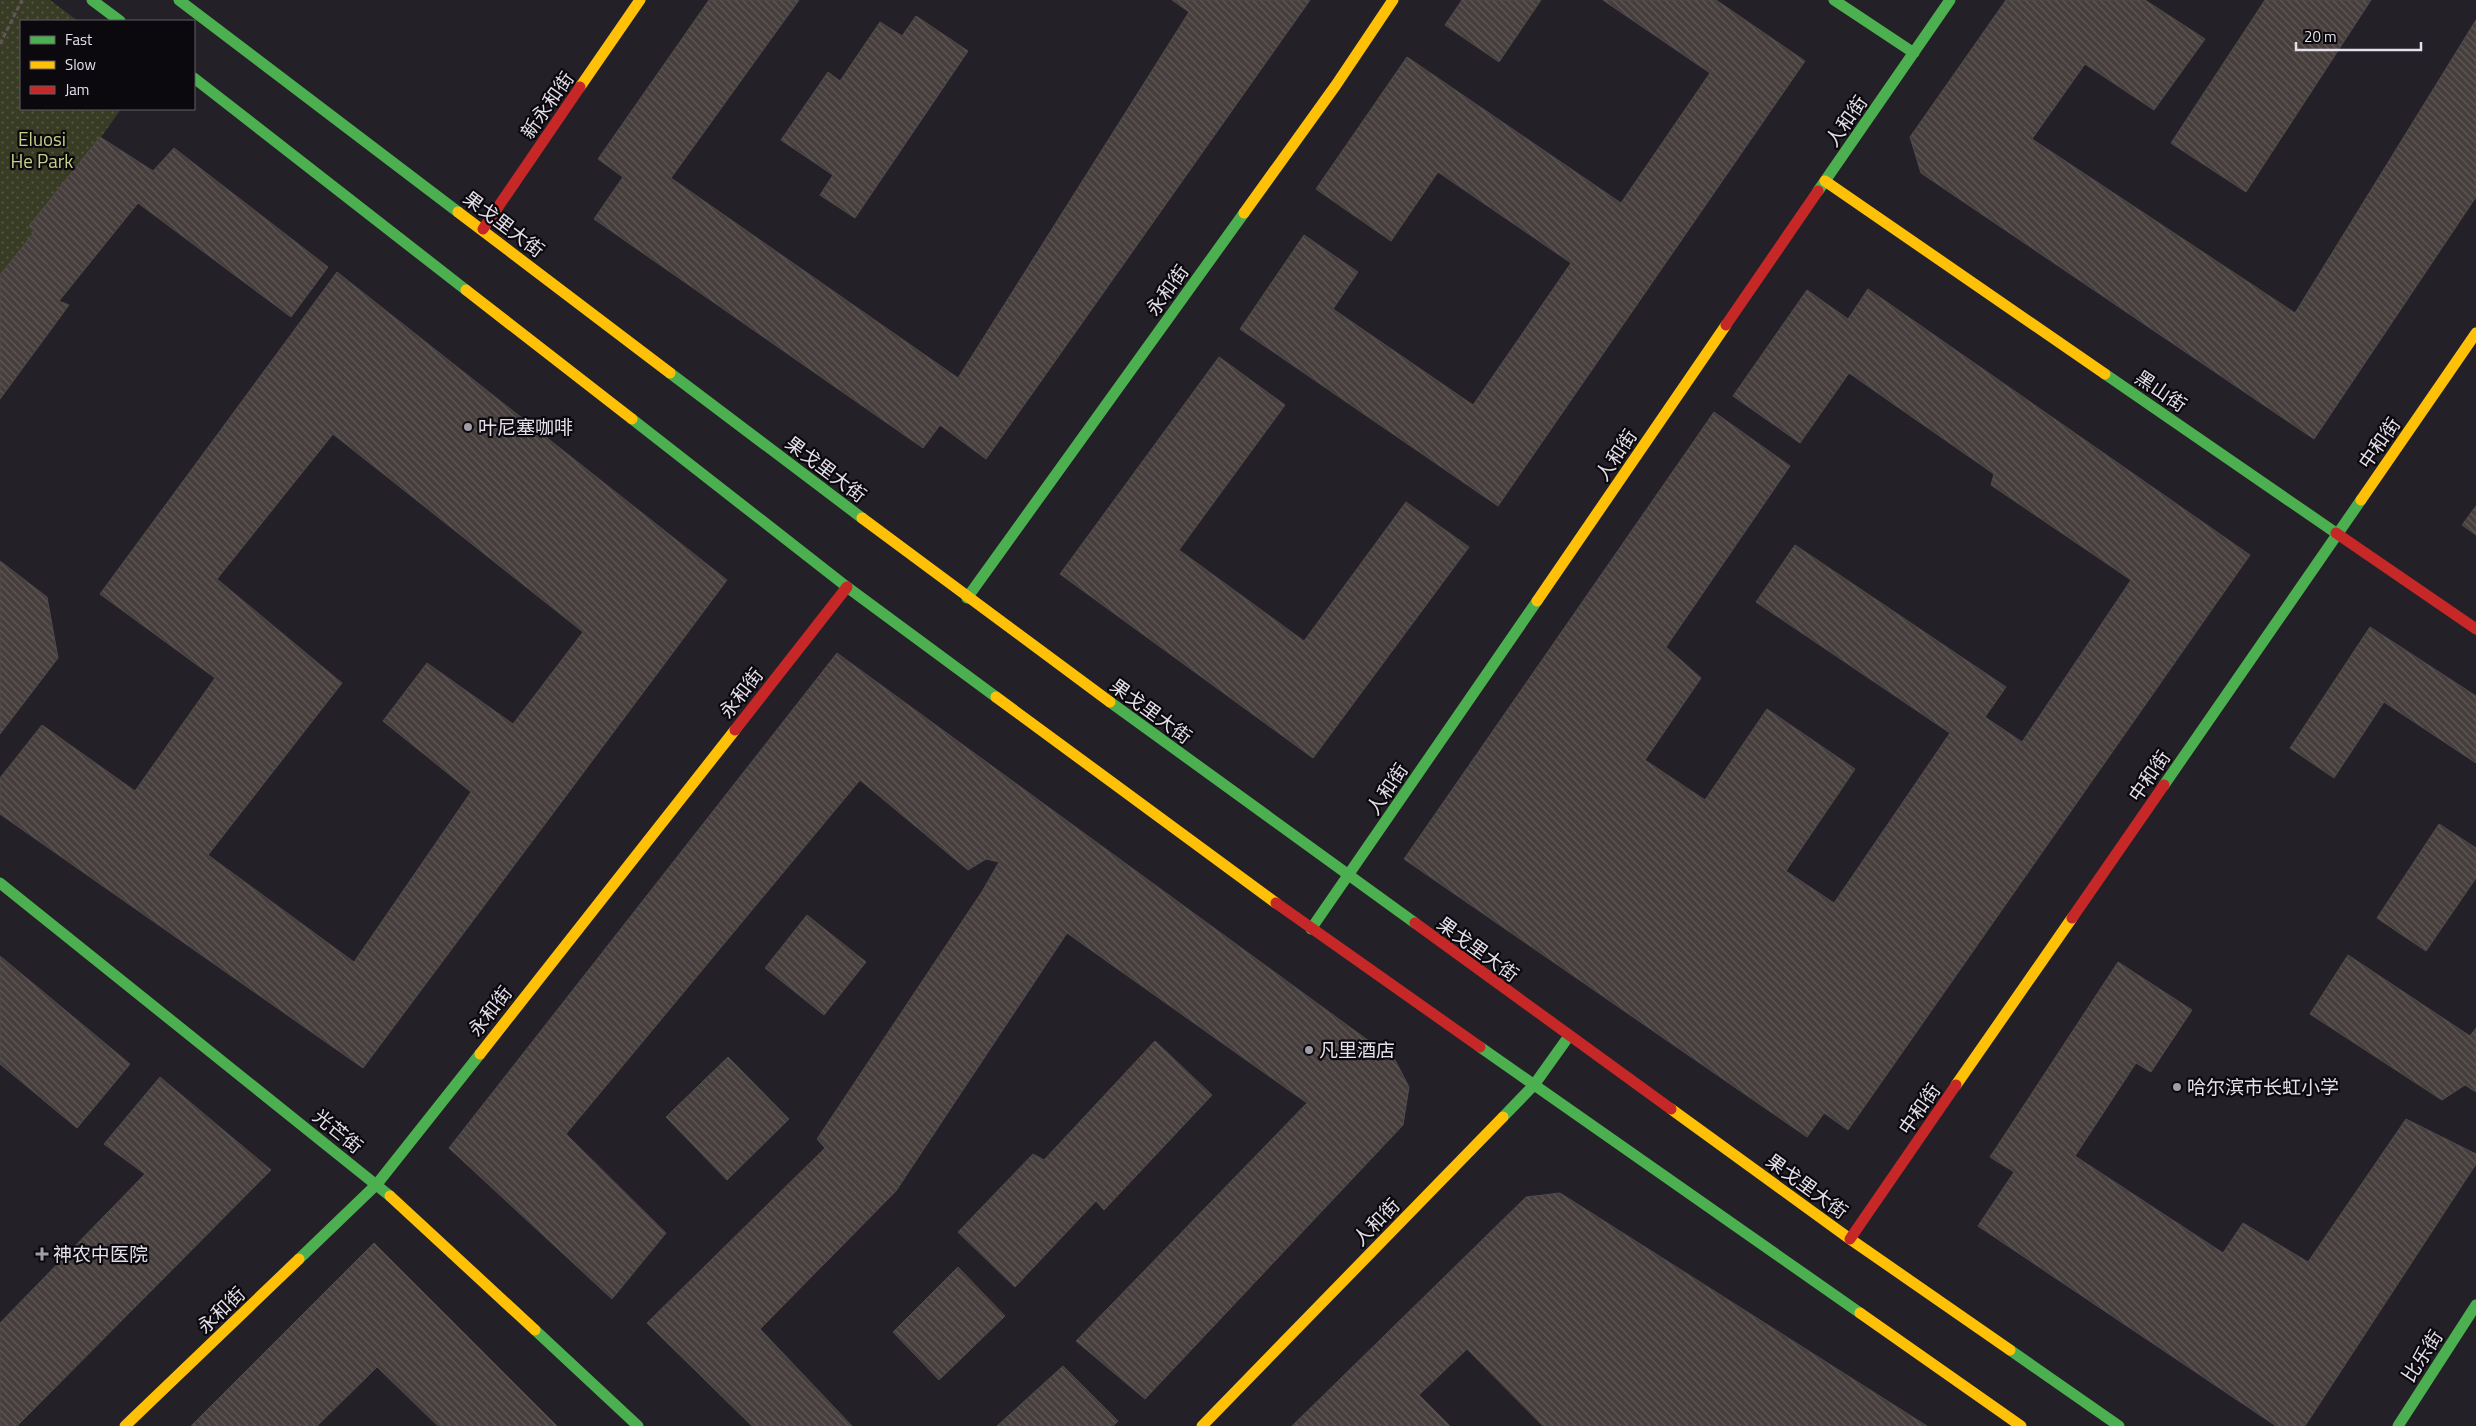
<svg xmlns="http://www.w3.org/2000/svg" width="2476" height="1426" font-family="'Titillium Web','Noto Sans SC',sans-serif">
<defs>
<pattern id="grass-dots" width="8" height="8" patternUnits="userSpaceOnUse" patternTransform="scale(1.25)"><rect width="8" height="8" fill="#393c24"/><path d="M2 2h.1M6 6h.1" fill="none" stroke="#565844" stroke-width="1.8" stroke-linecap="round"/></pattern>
<pattern id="building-back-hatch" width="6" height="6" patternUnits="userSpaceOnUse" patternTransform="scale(1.25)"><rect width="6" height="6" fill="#463e3d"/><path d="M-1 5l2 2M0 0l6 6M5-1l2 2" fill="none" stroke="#615a59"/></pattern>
</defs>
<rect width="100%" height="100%" fill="#242028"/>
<path fill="url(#grass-dots)" d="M0,0H50L78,21H21V109H121L35,231L0,277Z"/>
<path fill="url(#building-back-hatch)" stroke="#4f4a4b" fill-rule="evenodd" d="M709,0H799L671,178L958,378L1189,12L1172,0H1310L986,459L940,425L923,448L594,219L623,177L598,159Z
M1462,0H1541L1499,62L1445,25Z
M1603,0H1716L1805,61L1498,506L1240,329L1304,235L1358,272L1333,309L1473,405L1571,263L1438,172L1391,241L1316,189L1407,57L1621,203L1710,73Z
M2006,0H2145L2205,39L2154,110L2085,64L2032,139L2295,313L2476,20V197L2314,439L1921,173L1910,137Z
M2265,0H2371L2246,192L2171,143Z
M916,16L968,51L855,218L820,195L833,175L781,140L828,72L840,81L880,22L902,36Z
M100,137L153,171L174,148L328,267L291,317L138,203L59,301L69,305L0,399V275L35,231L29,226Z
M337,272L727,580L363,1068L0,814V778L42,725L135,791L215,678L100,594ZM333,434L583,632L513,724L427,663L383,721L471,792L354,962L208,855L342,683L217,579Z
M1868,289L2250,555L1848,1130L1824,1113L1807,1137L1404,859L1714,412L1790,466L1666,647L1701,678L1645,760L1705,800L1767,709L1855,769L1786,871L1834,903L1950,733L1756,602L1795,545L2006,687L1985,717L2022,742L2131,580L1991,485L1994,474L1849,373L1800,443L1733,396L1807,290L1848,319Z
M1219,357L1285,405L1179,550L1304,641L1406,502L1469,547L1313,758L1060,574Z
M2476,506V535L2462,525Z
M0,561L47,597L58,658L0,734Z
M2370,627L2476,696V763L2384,702L2334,778L2290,748Z
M837,653L1395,1060L1409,1087L1403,1125L1145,1399L1076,1341L1307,1103L1067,933L896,1191L760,1329L852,1426H752L647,1323L825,1148L817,1139L983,890L999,862L986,859L968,870L860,780L566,1134L666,1233L612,1299L449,1148Z
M2439,824L2476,848V878L2426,951L2377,918Z
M807,915L866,962L824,1015L765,968Z
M2348,955L2470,1036L2476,1028V1092L2465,1085L2442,1100L2310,1014Z
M0,956L130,1064L77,1128L0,1064Z
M2118,962L2192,1010L2151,1072L2136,1063L2075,1156L2223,1253L2243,1223L2308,1262L2406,1119L2476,1154V1164L2305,1426H2276L1978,1226L2014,1172L1990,1157Z
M1155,1041L1212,1095L1104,1210L1096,1201L1015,1287L958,1232L1033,1154L1044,1160Z
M728,1057L789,1119L727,1180L666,1117Z
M160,1077L271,1170L17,1426H0V1323L145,1174L104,1144Z
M1560,1193L1927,1426H1543L1467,1349L1419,1395L1450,1426H1292L1526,1197Z
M374,1243L557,1426H438L377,1367L317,1426H191Z
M958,1267L1005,1316L939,1380L893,1332Z
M1063,1366L1118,1421L1113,1426H997Z"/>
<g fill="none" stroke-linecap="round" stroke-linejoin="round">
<path stroke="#60565a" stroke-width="3" stroke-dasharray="5 2.5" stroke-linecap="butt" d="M0,44L22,0"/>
<path stroke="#4caf50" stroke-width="11" d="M92,0L120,21
M179,0L458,212
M1834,0L1914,53
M194,78L466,290
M1818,191L1950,0
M670,373L862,518
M2105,374L2336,533
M632,419L847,587L996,697
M967,598L1244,213
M1110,702L1415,923
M2164,785L2361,500
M0,883L390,1196
M1311,929L1537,601
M1480,1047L1860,1313
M1503,1117L1534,1085L1569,1036
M299,1259L377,1184L480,1054
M535,1330L638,1426
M2010,1350L2119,1426
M2398,1426L2476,1305"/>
<path stroke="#ffc107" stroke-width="11" d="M580,87L640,0
M1825,181L2105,374
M458,212L670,373
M1244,213L1336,85L1393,0
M466,290L632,419
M2361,500L2476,333
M862,518L1110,702
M1537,601L1726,325
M996,697L1276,903
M480,1054L735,730
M1956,1085L2072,918
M1671,1109L1850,1239L2010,1350
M390,1196L535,1330
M1860,1313L2021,1426
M125,1426L299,1259
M1202,1426L1503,1117"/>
<path stroke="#c62828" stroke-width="11" d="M483,229L580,87
M1726,325L1818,191
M2336,533L2476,629
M735,730L847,587
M1276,903L1480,1047
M2072,918L2164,785
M1415,923L1671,1109
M1850,1239L1956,1085"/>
</g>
<g fill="#a19da6" stroke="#0b080e" stroke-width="2">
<circle cx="468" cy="427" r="5"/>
<circle cx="1309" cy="1050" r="5"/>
<circle cx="2177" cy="1087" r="5"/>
<path d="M39.5 1246.5h5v5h5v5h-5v5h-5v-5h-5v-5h5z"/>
</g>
<g text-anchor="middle" stroke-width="4.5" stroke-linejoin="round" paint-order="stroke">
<g font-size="19" fill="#e4e0ea" stroke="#0b080e">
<text transform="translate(547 105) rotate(-55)" y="7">新永和街</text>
<text transform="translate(1846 121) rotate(-55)" y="7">人和街</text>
<text transform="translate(504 224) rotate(37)" y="7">果戈里大街</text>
<text transform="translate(1167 290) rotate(-54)" y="7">永和街</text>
<text transform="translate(2161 391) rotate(34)" y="7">黑山街</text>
<text transform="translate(2379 443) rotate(-55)" y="7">中和街</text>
<text transform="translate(1616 455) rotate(-56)" y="7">人和街</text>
<text transform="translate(826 469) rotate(37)" y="7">果戈里大街</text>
<text transform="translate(741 693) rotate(-52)" y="7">永和街</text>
<text transform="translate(1151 711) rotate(36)" y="7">果戈里大街</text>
<text transform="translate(2149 776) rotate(-55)" y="7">中和街</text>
<text transform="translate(1387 789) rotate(-56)" y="7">人和街</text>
<text transform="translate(1478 949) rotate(36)" y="7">果戈里大街</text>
<text transform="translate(490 1011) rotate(-52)" y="7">永和街</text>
<text transform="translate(1919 1109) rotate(-55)" y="7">中和街</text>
<text transform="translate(338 1131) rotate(39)" y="7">光芒街</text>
<text transform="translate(1807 1186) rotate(36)" y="7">果戈里大街</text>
<text transform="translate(1376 1222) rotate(-46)" y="7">人和街</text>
<text transform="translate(221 1310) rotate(-44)" y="7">永和街</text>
<text transform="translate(2422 1356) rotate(-57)" y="7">比乐街</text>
</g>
<g font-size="19" fill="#c6d086" stroke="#0b080e">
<text x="42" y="146">Eluosi<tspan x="42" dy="22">He Park</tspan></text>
</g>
<g font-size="19" fill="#e4e0ea" stroke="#0b080e" text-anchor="start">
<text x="478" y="434">叶尼塞咖啡</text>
<text x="1319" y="1057">凡里酒店</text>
<text x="2187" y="1094">哈尔滨市长虹小学</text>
<text x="53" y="1261">神农中医院</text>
</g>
</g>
<rect x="20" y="20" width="175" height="90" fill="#0b080e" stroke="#625e66"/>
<rect x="30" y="36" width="25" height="8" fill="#4caf50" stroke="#625e66"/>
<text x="65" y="45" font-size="15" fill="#e4e0ea">Fast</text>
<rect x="30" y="61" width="25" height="8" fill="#ffc107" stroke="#625e66"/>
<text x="65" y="70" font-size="15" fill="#e4e0ea">Slow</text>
<rect x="30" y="86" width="25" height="8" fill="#c62828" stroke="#625e66"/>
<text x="65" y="95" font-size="15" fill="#e4e0ea">Jam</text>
<path d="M2296 42v8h125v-8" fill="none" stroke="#e4e0ea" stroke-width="2.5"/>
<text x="2304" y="42" font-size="15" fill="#e4e0ea" stroke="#0b080e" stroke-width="4" paint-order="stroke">20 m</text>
</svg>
